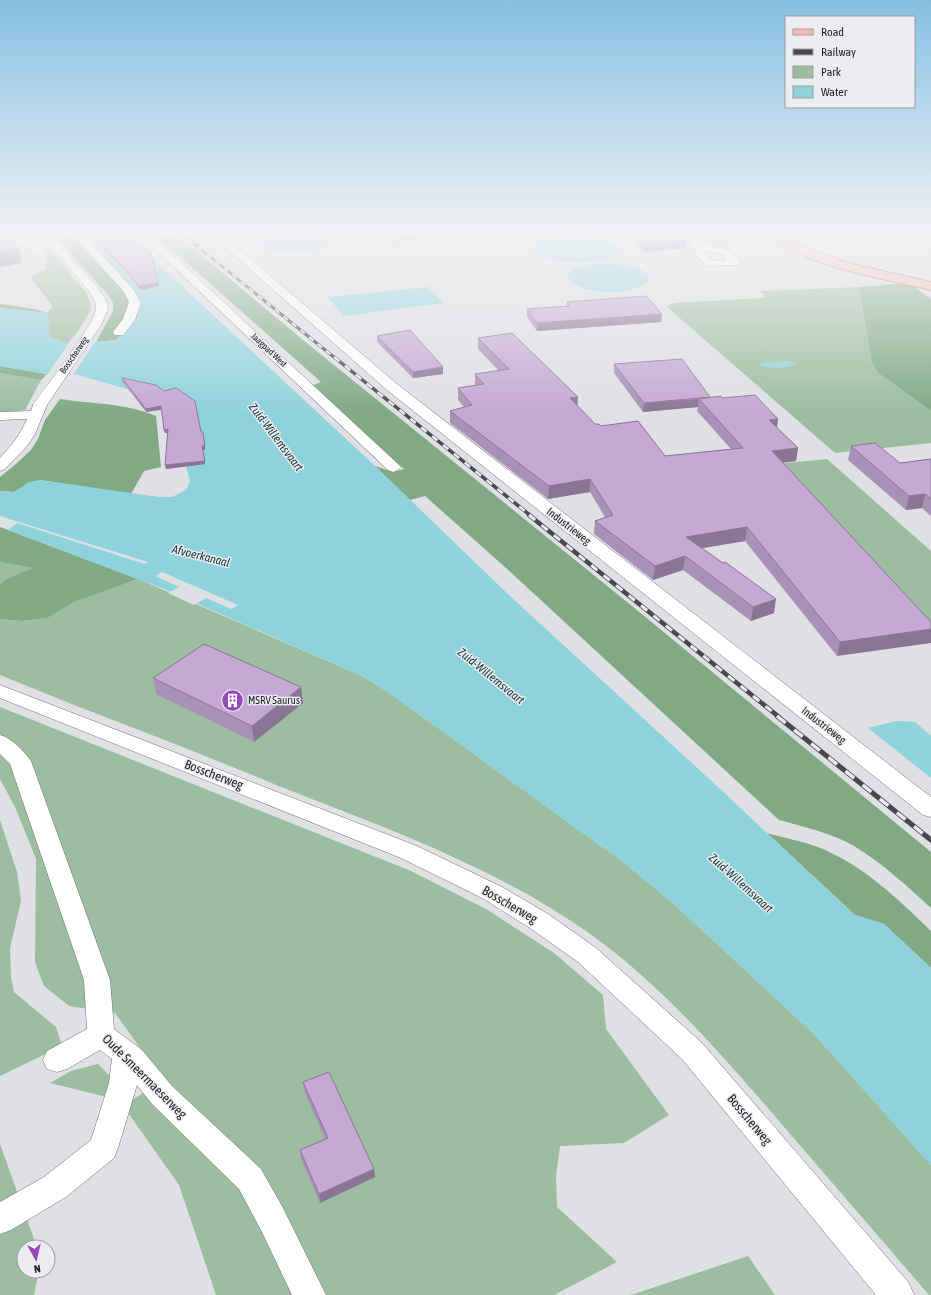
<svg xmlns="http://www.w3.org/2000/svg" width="931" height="1295" font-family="'Asap Condensed',sans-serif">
<rect width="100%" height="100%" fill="#dfe0e4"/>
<path fill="#9cbd9f" d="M46,246L86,292L91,305V310L78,331L69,342H61L49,336V316L47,313L53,307L30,277L46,269L47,263L44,247Z
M859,287L872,363L878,373L931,411V443L835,453L667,307L669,305L675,303L763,298L765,296L760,291Z
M0,373L41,380L25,410L0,414Z
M827,459L931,551V639L776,464Z
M0,562L34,568L6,579L0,584Z
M138,579L362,676L391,694L627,865L675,905L814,1034L931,1165V1295H929C879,1237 829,1179 779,1121C723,1056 666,990 597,939C508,874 405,835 304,796C249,774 194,751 139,730C92,712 46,694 0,675V619L22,621L46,618L73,602Z
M0,707L411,871L486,909L554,953L603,995L606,1029L669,1115L624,1143L560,1146L556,1176L557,1207L617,1262L554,1295H216L179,1185L119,1100L50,1083L71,1071L98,1064L133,1099L164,1081L115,1013L69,1006L44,986L35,962L36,859L15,807L0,779Z
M0,820L17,872L21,901L10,948L11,977L14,992L56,1027L62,1046L0,1076Z
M0,1144L37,1247H24V1271H39L34,1295H0Z
M748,1256L775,1295H630L634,1294Z"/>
<path fill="#80a984" d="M52,233H73L132,301L120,336L116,340L96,342L113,311V303L108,295Z
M153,233H175L303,340L632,606L931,852V908C908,887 881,862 854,846C832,833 804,827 779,820L506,568L425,496L410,500L375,466L393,472L404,469L311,386L321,382Z
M909,283L931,299V411L878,373L872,363L859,287Z
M0,304L35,309L47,313L0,308Z
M0,366L47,374L41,380L0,373Z
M60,399C93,404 125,403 156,416L161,467L144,471L131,494L40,480L14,492L0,491V477L16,464L31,450L38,439L45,420Z
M0,527L8,530L138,579L74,602L47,618L22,621L0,619V584L6,579L33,568L0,562Z
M767,833C784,838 802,841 818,847C863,865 897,898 931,931V968L884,924L855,915Z"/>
<path fill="#8ed2dc" d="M79,233H125L375,466L510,596L718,787L847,908L855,915L884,924L931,968V1165L814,1034L675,905L627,865L391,694L362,676L164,589L8,530L19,522L0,516V491L14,492L29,482L40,480L159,497H172L186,490L190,481L175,423L166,404L137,392L74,374H47L0,366V308L47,313L49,316V336L61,342L110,341L116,340L120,336L119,334L138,303Z
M280,233H313L323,237L326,242C317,255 271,256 260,245L261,241L267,237Z
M562,235C579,234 606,233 618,247L619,251C606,267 546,266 534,249L535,244L544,239Z
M594,264C611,263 632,263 647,273L650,280C639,297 571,296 567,275L575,268Z
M428,287L444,303L343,316L328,297Z
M787,361L794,362L797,364C788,368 770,369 761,366L760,363Z
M896,721L915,722L931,736V778L868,728Z"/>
<path fill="#dfe0e4" d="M71,340L96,341L72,376L47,375Z
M19,522L148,562L145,564L17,523Z
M162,572L238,605L231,609L206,598L194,605L168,593L179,587L155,576Z"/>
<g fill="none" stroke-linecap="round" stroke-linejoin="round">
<defs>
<path id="minor" d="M13,233H24L31,241L46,251L41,254C29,251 20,242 13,233Z
M39,233H50L98,288L107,302L108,309L101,325L47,405L35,434L27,446L5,469L0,471V458C12,445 20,435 27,419L0,420V412L31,411L33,405C45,388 95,324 96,309C97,302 92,297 89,291Z
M71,233H82L133,289L141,302L135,320L123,335H115L113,332L123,319L129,302L124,292Z
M138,233H149L398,464L401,467L398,470L393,472L388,470Z
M209,233H220L397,384L931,797V817L923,815L387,390Z
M680,233C696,233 693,237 705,244C720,252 727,243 741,262L736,265L707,266L693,253L697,247ZM706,251L721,253L727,260L713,261L704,253Z
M0,685L417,846L502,887L548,914L596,948L702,1043L909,1283L914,1295H876L682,1059L578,962L530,928L484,899L401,858L0,698Z
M0,735C12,738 24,751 31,761L110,980L114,1029L142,1050L172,1086L261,1169L283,1208L326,1295H292L261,1230L239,1189L152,1104L137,1085L118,1148L114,1158L66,1197L11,1230L0,1234V1202L44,1177L91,1140L109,1083L112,1059L100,1050L67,1069L57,1072L47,1069L43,1060L47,1051L87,1029L84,980L10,764L0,754Z"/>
<path id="major" d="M763,233H778L811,250L852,264L931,282V290C880,278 824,270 778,243C773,240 767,238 763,233Z"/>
</defs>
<use href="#minor" stroke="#717175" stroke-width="1"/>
<use href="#major" stroke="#ad6765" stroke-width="2"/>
<use href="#minor" fill="#fff" fill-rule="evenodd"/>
<use href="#major" fill="#fab9b7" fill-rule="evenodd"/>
<defs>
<path id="rail-far3" d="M181,233L335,358"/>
<path id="rail-far2" d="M334,357L531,516"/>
<path id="rail-far1" d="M529,515L779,717"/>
<path id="rail" d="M777,716L931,840"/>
</defs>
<use href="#rail-far3" stroke="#48494a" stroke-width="3"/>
<use href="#rail-far2" stroke="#48494a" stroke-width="3.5"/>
<use href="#rail-far1" stroke="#48494a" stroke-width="4.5"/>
<use href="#rail" stroke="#48494a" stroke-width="5"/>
<use href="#rail-far3" stroke="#ecedf1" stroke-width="2" stroke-dasharray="5.5" stroke-linecap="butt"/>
<use href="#rail-far2" stroke="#ecedf1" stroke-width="2.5" stroke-dasharray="7" stroke-linecap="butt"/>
<use href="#rail-far1" stroke="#ecedf1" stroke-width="3" stroke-dasharray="8" stroke-linecap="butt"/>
<use href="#rail" stroke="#ecedf1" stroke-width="3.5" stroke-dasharray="11" stroke-linecap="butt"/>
</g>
<path fill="#a990b6" d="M84,233H128L159,286L140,290L126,271L92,238L89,239Z
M355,233H480L425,238L399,242L355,241Z
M622,233H688L692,236L691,244H686V248L644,252Z
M691,233H746L745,241L707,243L693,233Z
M848,233H882L850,234Z
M567,302L662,314L661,322L537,331L527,317V309L567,306Z
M377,336L443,374L413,378L377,342Z
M478,338L577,406L595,424L601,426L665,456L731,449L697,411L698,407L643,412L614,373V364L710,397L722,398L778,419L777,428L798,448L796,461L782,463L931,622L837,656L745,541L702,548L774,613L751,621L683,570L653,580L594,534L595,521L605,517L590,492L548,499L450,423V411L464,407L458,400V388L475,385V374L499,371L478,349Z
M122,378L201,432H203L205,450H203L205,464L166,469L165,465L168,433H165L162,410L146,412L122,381Z
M851,446L900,463L931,459V516L922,508L906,510L848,460Z
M153,678L301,687L303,703L254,742L156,694Z
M303,1082L375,1177L320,1203L301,1159L300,1150L325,1139L304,1091Z"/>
<path fill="#8a7694" d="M406,233H480L425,238L399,242V234Z
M89,235H91L92,238L89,239Z
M687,240L686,248L644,252L645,244Z
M19,249L22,263L0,267V252Z
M158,283L159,286L140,290L139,286Z
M662,314L661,322L537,331V323Z
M443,367V374L413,378V372Z
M578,397L577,409L570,398Z
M699,399L698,407L643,412L644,403Z
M161,406L162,409L146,412V409Z
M778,419L776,432L769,420Z
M168,429V433H165L164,430Z
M202,446H205V450H202Z
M798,448L796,461L770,464L772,451Z
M205,461V464L166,469L165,465Z
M590,479V492L548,499L549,486Z
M925,494L922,508L906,510L909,496Z
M747,527L745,541L685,551L686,537Z
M685,556L683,570L653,580L655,566Z
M776,599L774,613L751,621L753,607Z
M931,629V643L837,656L840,642Z
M301,687L303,703L254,742L252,726Z
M374,1169L375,1177L320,1203L319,1194Z"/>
<path fill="#c5a8d4" stroke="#8a7694" d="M0,233H7L19,249L0,252Z
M86,233H128L151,254L158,283L139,286L125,268L91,235H89Z
M355,233H406L399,234H355Z
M632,233H688L692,236L682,237L687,240L645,244Z
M704,233H743L707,235Z
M646,296L662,314L537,323L527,309L570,306L567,302Z
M410,330L443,367L413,372L377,336Z
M512,333L578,397L570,398L595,424H599L601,426L638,421L665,456L743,448L699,399L721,396L722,398L755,395L778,419L769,420L798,448L772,451L931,622V629L840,642L747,527L686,537L723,563L725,562L776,599L753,607L685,556L655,566L595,521L613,515L590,479L549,486L450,411L472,405L458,388L484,384L475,374L509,369L478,338Z
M682,359L710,397L644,403L614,364Z
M122,378L156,385L164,391L176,388L195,401L201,432H203L205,446H202L205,461L165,465L168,429L164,430L161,406L146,409Z
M875,443L900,463L931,459V499L925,494L909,496L851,446Z
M204,644L301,687L252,726L153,678Z
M329,1072L374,1169L319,1194L300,1150L328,1138L303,1082Z"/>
<linearGradient id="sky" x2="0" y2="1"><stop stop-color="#84c0e3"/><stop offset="0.56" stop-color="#f1f1f3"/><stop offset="1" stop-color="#f1f1f3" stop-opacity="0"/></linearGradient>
<rect width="931" height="414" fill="url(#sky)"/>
<defs>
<symbol id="building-disc" viewBox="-11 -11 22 22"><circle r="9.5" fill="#9847b7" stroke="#ecedf1"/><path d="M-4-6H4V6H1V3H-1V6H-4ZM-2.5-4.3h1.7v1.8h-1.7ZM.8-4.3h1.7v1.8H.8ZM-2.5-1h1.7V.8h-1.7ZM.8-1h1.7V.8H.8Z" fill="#fff"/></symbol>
</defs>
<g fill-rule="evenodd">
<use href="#building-disc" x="220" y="688" width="25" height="25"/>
</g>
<g text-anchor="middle" stroke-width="3" stroke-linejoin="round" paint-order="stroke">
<g font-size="9" fill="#252627" stroke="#ecedf1">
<text transform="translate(269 350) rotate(43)" y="3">Jaagpad West</text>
<text transform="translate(74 355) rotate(-55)" y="3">Bosscherweg</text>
</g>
<g font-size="11" fill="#252627" stroke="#ecedf1">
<text transform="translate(569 526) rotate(38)" y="4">Industrieweg</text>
<text transform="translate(824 725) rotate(38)" y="4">Industrieweg</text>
</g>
<g font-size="11" fill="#252627" stroke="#ecedf1" text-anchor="start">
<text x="248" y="704">MSRV Saurus</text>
</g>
<g font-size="12" font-style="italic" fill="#17383d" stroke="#ecedf1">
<text transform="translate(276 437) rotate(53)" y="4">Zuid-Willemsvaart</text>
<text transform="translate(201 556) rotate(14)" y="4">Afvoerkanaal</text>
<text transform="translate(491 676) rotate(39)" y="4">Zuid-Willemsvaart</text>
<text transform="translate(741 883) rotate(42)" y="4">Zuid-Willemsvaart</text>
</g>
<g font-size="13" fill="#252627" stroke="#ecedf1">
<text transform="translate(214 774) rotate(21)" y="5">Bosscherweg</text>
<text transform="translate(510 904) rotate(30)" y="5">Bosscherweg</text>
<text transform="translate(145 1076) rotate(45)" y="5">Oude Smeermaeserweg</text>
<text transform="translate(750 1119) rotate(50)" y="5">Bosscherweg</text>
</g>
</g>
<rect x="785" y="16" width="130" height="92" fill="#ecedf1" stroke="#9c9da0"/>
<rect x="793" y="29" width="20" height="6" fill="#fab9b7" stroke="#9c9da0"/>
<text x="821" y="36" font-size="12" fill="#252627">Road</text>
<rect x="793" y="49" width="20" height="6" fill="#48494a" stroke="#9c9da0"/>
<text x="821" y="56" font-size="12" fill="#252627">Railway</text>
<rect x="793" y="66" width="20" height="12" fill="#9cbd9f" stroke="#9c9da0"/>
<text x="821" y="76" font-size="12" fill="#252627">Park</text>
<rect x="793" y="86" width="20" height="12" fill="#8ed2dc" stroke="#9c9da0"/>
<text x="821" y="96" font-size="12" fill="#252627">Water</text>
<g transform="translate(36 1259) rotate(172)"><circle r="19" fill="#ecedf1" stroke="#9c9da0"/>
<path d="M0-3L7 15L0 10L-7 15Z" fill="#9847b7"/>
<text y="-6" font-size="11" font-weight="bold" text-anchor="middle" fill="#252627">N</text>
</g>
</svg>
